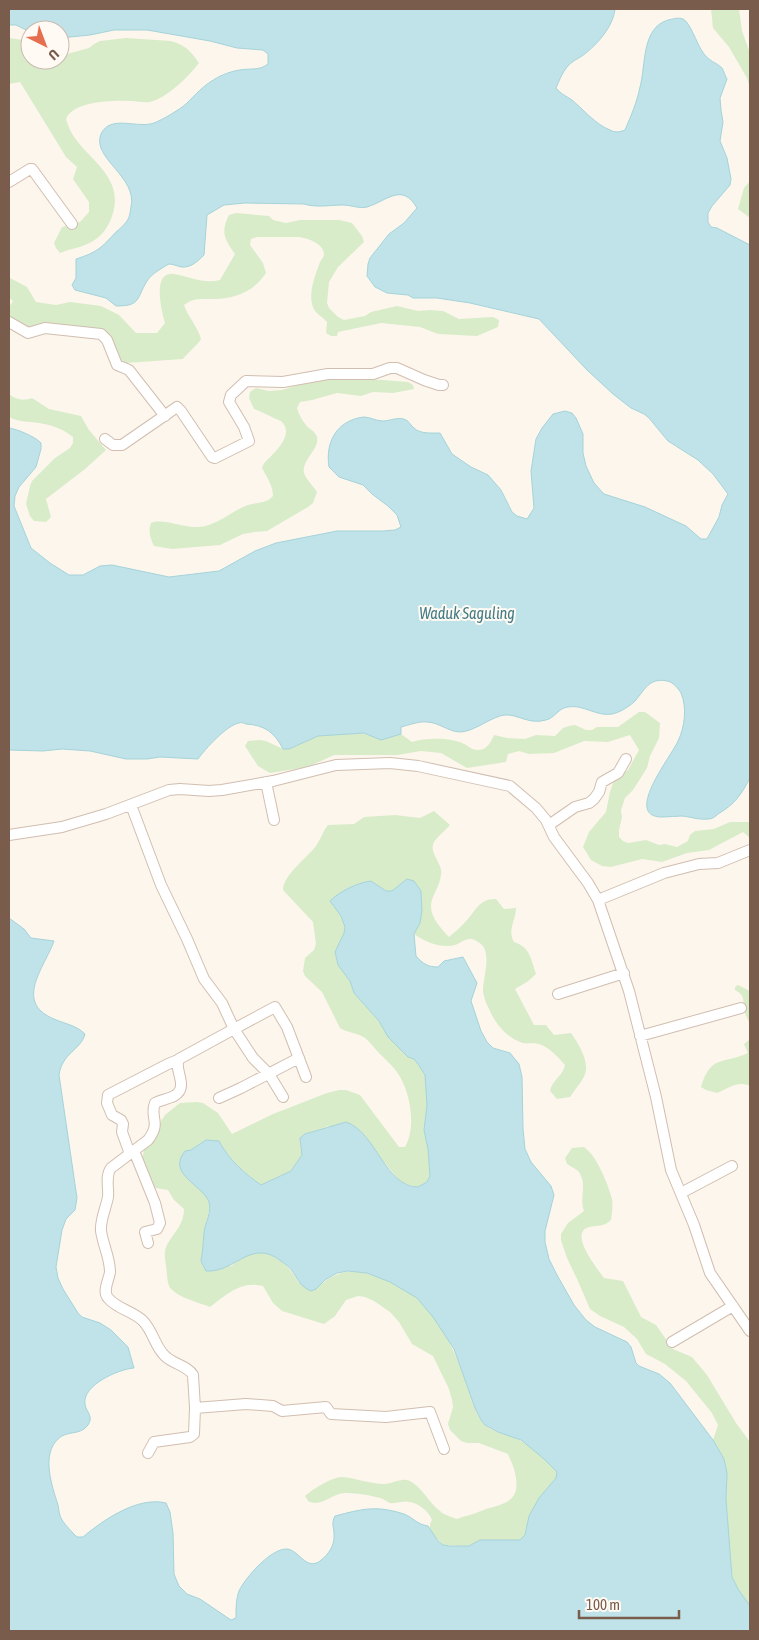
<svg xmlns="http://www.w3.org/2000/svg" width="759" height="1640" font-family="'Asap Condensed',sans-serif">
<rect width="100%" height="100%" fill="#fdf6ec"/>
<path fill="#d8ecc9" d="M711,9H739L742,31L750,53V89L747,78L729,47L713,28Z
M9,38L30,41V60H60V56L89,48L94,44L100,41L126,38L171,41C186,46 190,50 199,63C188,77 167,98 150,102C144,103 137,101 130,101C113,100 73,101 66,119C67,123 69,127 70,130C84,158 124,174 113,213C110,223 105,233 96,239C86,247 72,248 60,253L56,248L54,243L62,227L80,222L89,212V202L73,179L77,167L66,157L20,82L9,84Z
M750,181V218L738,209L744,188Z
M236,213L269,216L273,220L286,223L300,220H339L352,223L362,236L364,242L338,267L329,282L327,303L329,308L338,317L344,320L365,316L371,312L397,306L418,311L430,310L443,311L459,319L493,317L499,320L498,327L477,336L438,334L420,327L381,323L338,332L337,336H331L326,333L327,322C324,318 318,315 315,311C306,297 315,276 320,262C321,260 323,258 324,255C325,244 306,237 297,237H257L251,239L250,245L263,263L266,273C253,293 233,299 210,299C199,299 193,298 184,305C188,317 198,327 201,339C196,347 189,351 183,359L126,363L121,360L108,335L29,331L9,318V307L13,301L9,298V278H10L27,287L36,302L56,305L70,302L101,306L119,315L136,333H157L165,323C162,313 151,270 174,274C190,277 204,284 220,280L235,254C225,240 220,232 229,215Z
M342,377L408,382L413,385L414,389L393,393L373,392L361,396L337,393L312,400L300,402L297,408C299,415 302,420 306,425C309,429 315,431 317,437C320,449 301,460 304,473C306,479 313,486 317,492L313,503L308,507L267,531L255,532L243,534L220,545L172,549L154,546C150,538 148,531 151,523C163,518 183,528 197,527C216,527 231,511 248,505C257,502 266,504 273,496C273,485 267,478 262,468C264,461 269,459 274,453C281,446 292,432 282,422C280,420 275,419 272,417C265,414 261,411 254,409L249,398L250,392L256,388L269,391L282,390L302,384Z
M9,394C15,400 25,401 32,398L49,409L81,416L89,430L106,450L85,469L46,499L51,517L46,522L34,521L30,516L26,504L30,486L32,481L55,458L70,448L73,443V437C64,430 55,426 44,424C32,421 20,423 9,417Z
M639,712H645L660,723L659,738L650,756L647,768L633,790L625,798L621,810L622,817L619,830V837L623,841L628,843L646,840L659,845L665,844L677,847L688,841L690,835L695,831L714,829L730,822H749L750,821V838L743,832L709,850L687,853L662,862L642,859L611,867L602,866L591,860L583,847L589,832L606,812L610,792L613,783L628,770L639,750L630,735L608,742L584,741L554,753L529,754L519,751L508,754L506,762L467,768L441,753L421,751L397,755H334L308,767L270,773L258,766L245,746L248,741L260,740L266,741L283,749H289L318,736L364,733L381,740L401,734L412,742C426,738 450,737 464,744C469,746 471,750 478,750C487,750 491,742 494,735L507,738L525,739L536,735L555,736L563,728L569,726L575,725L586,730H592L597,727H618Z
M434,811L450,825C445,831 438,836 434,842C428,853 444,865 441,875C440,883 436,890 433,897C426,913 439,926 449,937C455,932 462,926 467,920C476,910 480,898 496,899L504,909L516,908C516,920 507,930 514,942C530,947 531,959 536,974L527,982L515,989L534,1025H546L554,1035L571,1033C578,1043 587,1057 586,1070C585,1079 575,1089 570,1097L557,1099L550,1091C552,1080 563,1076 565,1065C558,1057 549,1047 539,1044C532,1042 526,1045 520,1042C506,1037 495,1023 489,1009C486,1003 484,998 483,991C483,978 492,953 481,944C466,932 463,945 450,946C437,947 424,941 414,934L420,923L418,886L415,882L407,879L392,891H386L371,881C357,883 340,891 330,901L341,916L345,927L344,933L335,952L336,959L338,965L350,981L354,993L379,1021L388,1037L408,1057L414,1059L418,1064L425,1075L427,1105L424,1130L428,1149L430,1176L427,1182L418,1187L401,1183L385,1163L328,1126C319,1130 308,1132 300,1138L302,1155L291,1171L261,1185C244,1172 229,1160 219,1141L206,1140L191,1150L210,1206L204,1233V1249L201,1261L231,1266C238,1260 249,1252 259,1252C276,1253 291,1268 298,1282L316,1289C333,1272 352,1267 374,1276C387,1280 412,1292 421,1301C441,1320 456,1354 465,1380C471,1394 473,1409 482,1422C491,1433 508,1434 519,1440C533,1447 546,1461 557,1472L556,1478L539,1498L529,1516L525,1535L521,1540H480L469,1546L443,1545L430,1531V1524L432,1520C428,1509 413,1499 401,1502C397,1502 394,1504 390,1503C387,1502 385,1500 383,1499C371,1495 356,1493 344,1493C331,1494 321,1508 308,1501L305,1496C313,1489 332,1477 342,1477C356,1478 370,1484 384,1484C393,1484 402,1477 410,1481C423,1488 428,1502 440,1511C444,1515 452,1517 457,1519C463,1516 469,1516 476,1513C479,1512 483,1510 486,1509C508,1503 521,1500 515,1473C514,1466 510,1460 508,1454L479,1443H467L461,1441L450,1430L448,1424L453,1407L452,1400L449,1389L433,1356L412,1344L399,1322L390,1312L374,1301L365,1297L358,1296L346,1300L335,1316L324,1324L282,1311L273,1303L263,1286C241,1280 226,1295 210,1307C198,1302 175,1297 169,1286C167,1281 167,1272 166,1266C165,1258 163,1251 168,1243C175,1231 184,1224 184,1209L174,1200L168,1190L156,1188L151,1184L142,1159L145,1146L165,1115L180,1103L197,1102L203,1103L218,1113L232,1134L273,1114L327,1093L339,1090H346L360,1095L399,1147H405C417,1127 410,1090 397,1072C392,1065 385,1059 379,1053C374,1048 370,1042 365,1038C358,1033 348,1033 340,1028L322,992L305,976L303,971L305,958L314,950L316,944L313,922L283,890C283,875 307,858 316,846C321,839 323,831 328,825L354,824L364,817L395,815L420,818Z
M738,985L750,991V1026C749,1021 747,1018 745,1013C742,1003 747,996 735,990V987Z
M750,1039V1086C737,1080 728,1089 717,1093L706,1090L701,1087C711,1054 722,1065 748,1053L744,1044Z
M584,1147C597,1156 608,1184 612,1199C613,1206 612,1213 611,1220C604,1227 598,1225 589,1227C568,1233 597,1268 604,1278L623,1281L641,1317L656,1325L673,1349L692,1357L707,1375L736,1423L750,1442V1606L738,1589L732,1577L726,1499L727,1473L724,1459L713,1440L718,1425L712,1413L686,1381L665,1364L646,1354L637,1339L624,1327L600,1316L590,1309L578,1281L567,1258L561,1240V1234L568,1223L584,1211C579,1199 587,1185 580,1174C578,1169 571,1167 567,1164L565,1158L572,1148Z"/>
<path fill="#bfe3e8" stroke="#a5d3da" d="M9,9H615C613,27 597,45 582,56C577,59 571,62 567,67C562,73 559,81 556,88C561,94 566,96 572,100C584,110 595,124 610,130C615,133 620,132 625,130C631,116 637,102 640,87C646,66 641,28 668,20C673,19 678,17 683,19C690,22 697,44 702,51C709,62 716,62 722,68C724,71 725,76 727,79L720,98L721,110L723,122L720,141L727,158L731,179L730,185L712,206L708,213V222L711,227L717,228L750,245V778C741,795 735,804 718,814C715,817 712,819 708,819C699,820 691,817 682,816C676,816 669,817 663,817C621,818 673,754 678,741C685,727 687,707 681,693C678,688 673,682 667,681C649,677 644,691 635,701C630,706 619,713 612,714C597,717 583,704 568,707C558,708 555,718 546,720C529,725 518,714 505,715C492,716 474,732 460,732C449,732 438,722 427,722C419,721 409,725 401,727V734L381,740L364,733L318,736L289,749H283C275,733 265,725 246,724C244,723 241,722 239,723C227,725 205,749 198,759L160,757L147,759H126L90,751L62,749L43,751L9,750V428C17,429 36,437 41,443V449L36,467L19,487L15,496L14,506L31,548L50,563L69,575H83L100,566L112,565L169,577L219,571L255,551L276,543L337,531H383L395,530L401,527L397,515L388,506L372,494L363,485L339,477L329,467C325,442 337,420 364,417C370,417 376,421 383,421C390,421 399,416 406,420C409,421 411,426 414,428C420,434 431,433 440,433L452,454L471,467L488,475L501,490L512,512L517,516L527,519L534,508L531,471L536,439L542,428L553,414L565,411L572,413L576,418L583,434V453L586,466L594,483L604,494L645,507L686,526L701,539H707L708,537L719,517L722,505L728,494L713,474L698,460L668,441L649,418L644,414L631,408L613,394L587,370L539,319L470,303L437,298H413L408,295L387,293L375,287L367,276L368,264L370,258L389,234L404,223L417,208C402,182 387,201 367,207C360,209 351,205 343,205C330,205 317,208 304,204L245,203L224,205L207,215L204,255C198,261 191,268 181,267C177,266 173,264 169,264C162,268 151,274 147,281C136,299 141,306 116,306L106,298L75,290L72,285L76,278V259C98,252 101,248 116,232C120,229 124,225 127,221C130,217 130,212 131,207C138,177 91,158 101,134C110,114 138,129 154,123C162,120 179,110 186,104C195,95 204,85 215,79C221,75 232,71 240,70C250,68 259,71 268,64V54L263,50L237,48L210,41L147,30H114L90,35L60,38V30H30V32L16,25H9Z
M407,879L414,881L421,891L422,911L420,923L414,934L416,956C423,964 428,967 438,967L444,961L463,957L477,983L471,1001L481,1031L487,1042L493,1048L510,1053L519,1064L522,1077L523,1129L525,1149L531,1162L551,1186L554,1195L545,1231V1242L549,1259L557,1275L574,1305L586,1320L595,1327L627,1342L631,1347L636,1363L639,1366L659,1374L670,1383L713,1440L724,1459L727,1473L726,1499L732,1577L738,1589L750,1606V1631H9V918L24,929L31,938L54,941C45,967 13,1002 54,1019C65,1024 76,1025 85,1034C81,1050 62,1053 59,1075L77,1198L75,1210L66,1219L62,1230L56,1267L58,1278L63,1289L78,1313L82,1317L100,1323L111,1330L128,1347L134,1368C119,1369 82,1385 85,1404C86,1412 94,1416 88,1425C80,1436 67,1430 58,1439C41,1455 52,1486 58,1505C59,1510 59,1515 62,1520C66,1526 72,1532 77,1537H83C103,1520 138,1496 166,1503L170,1512L173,1533L174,1574L179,1586L187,1594L200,1599L231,1620L236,1618C236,1609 236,1599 239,1591C245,1578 271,1548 287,1549C299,1550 306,1571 320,1561C329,1554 335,1545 334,1534C334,1527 331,1523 335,1516C362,1509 376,1505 404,1514C414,1518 416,1524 428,1526L438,1541L443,1545L449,1546H469L480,1540H520L525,1535L529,1516L539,1498L556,1478L557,1472L543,1458L521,1440L498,1432L485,1425L481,1420L475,1408L454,1349L433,1317L417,1298L390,1282L367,1273L348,1271L337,1273L325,1280L316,1289L311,1291C300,1286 299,1281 293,1272C289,1266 281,1261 275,1257C249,1242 233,1273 206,1271L201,1261C203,1251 203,1243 204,1233C205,1223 212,1212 209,1202C203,1185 166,1174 185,1151L191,1150L206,1140L219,1141C229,1160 244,1173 261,1185L291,1171L302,1155L300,1138L305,1134L346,1122C376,1132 385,1187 418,1187L427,1182L430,1176L428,1149L424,1130L427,1105L425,1075L418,1064L414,1059L408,1057L388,1037L379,1021L354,993L350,981L338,965L335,952L344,933L345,927L341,916L330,901C340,891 357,883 371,881L386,891H392Z"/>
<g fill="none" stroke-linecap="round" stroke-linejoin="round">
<defs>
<path id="minor" d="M9,182L30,169H32L72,224
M9,322L28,333L45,328L101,334L107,340L117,365L129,370L165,416
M105,439L113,445H122L177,407L181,411L212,457L215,458L249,441L244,427L229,402L231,395L246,381L283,382L328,374H373L390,368H397L424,380L439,385H443
M266,782L274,820
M131,805L161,885L187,939L204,979L222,1003L234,1029L179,1059C173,1070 190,1087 174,1096C168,1099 161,1100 155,1103C149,1117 162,1122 148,1140L111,1168C105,1176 109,1188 108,1197C106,1208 100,1220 101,1231C103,1245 110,1258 110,1272C109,1280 102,1291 108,1298C117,1309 133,1311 143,1321C153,1331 155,1347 165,1356C173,1364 188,1366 193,1375L195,1408L194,1434L190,1437L154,1442L148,1453
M549,825L575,807L589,803L594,799L599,792L602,782L618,773L626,759
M9,835L62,827L106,814L169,790L180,789L209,791L222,790L273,781L336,765L390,763L418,766L510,786L536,808L546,820L554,837L588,883L598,900L629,991L656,1097L671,1170L694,1225L710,1273L750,1331
M598,900L664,873L699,864L718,863L750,850
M558,994L624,973
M640,1036L741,1008
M283,1097L269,1074L253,1058L234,1029L275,1007L287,1027L306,1077
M219,1098L241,1088L299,1058
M134,1151L155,1203L160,1223L157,1229L145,1232L148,1243
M130,1154L122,1132L123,1124L121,1120L112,1115L107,1103L108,1095L168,1064L178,1060
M681,1193L732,1166
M672,1342L733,1306
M195,1408L246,1404L273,1406L282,1411L326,1407L331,1414L386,1417L430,1412L444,1449"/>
</defs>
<use href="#minor" stroke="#d1beb0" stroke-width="12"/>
<use href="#minor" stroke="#fff" stroke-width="10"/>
</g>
<g text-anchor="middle" stroke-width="4" stroke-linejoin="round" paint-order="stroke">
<g font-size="16" font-style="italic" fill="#437c86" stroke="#fffaf3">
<text x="467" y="619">Waduk Saguling</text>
</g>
</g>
<rect width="759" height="1640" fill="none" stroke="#7a5c4d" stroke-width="20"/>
<g transform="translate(45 45) rotate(138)"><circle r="24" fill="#fffaf3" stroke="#cabbb1"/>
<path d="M0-4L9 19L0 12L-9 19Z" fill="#e76f51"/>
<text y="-8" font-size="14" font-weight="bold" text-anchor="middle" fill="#7a5c4d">U</text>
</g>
<path d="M579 1610v8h100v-8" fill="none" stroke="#7a5c4d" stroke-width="2.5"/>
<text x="586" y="1610" font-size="15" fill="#7a5c4d" stroke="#fffaf3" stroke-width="4" paint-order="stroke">100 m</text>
</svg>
